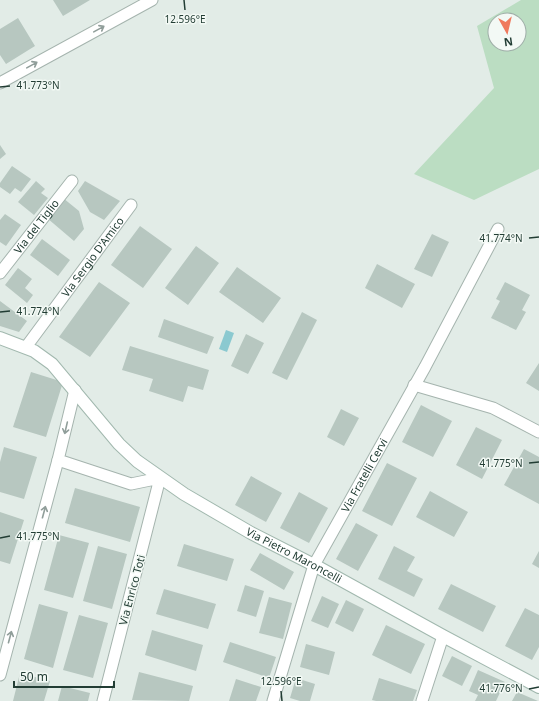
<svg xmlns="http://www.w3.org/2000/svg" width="539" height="701" font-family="'Noto Sans',sans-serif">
<rect width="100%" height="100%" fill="#e2ece7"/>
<path fill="#bbddc2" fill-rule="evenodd" d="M521,0H539V169L474,200L414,174L494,88L477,26ZM495,20H519V44H495Z"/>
<path fill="#8bc9d0" d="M226,330L234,333L227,352L219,349Z"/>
<path fill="#b7c7c0" d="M53,0H90L63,16Z
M18,18L35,46L6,64L0,55V29Z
M0,145L6,154L0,159Z
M12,166L31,179L21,192L15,188L10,194L0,187V183Z
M36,181L45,189L41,193L48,198L34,215L18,202Z
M85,181L120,201L104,220L90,212L78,191Z
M63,198L79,211L84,229L74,241L47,218Z
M5,214L21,225L6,246L0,242V220Z
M140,226L172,249L143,288L111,265Z
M432,234L449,242L432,277L414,269Z
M42,239L70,260L58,276L30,255Z
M196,246L219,263L188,305L165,288Z
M377,264L415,284L402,308L365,288Z
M237,267L281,298L263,323L219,292Z
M18,268L32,279L25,288L33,295L27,303L5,285Z
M99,282L130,303L90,357L59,337Z
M505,282L530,295L522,310L526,312L516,330L491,318L500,301L496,299Z
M0,301L27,321L19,332L0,326Z
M302,312L317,320L287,380L272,373Z
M164,319L214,337L207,354L158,337Z
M246,334L264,343L248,374L231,366Z
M130,346L209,370L203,390L188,386L183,402L149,391L153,379L122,370Z
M539,363V391L526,383Z
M31,372L63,382L46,437L13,427Z
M421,405L452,421L433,457L402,442Z
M341,409L359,418L344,446L327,437Z
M476,427L502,440L482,479L456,465Z
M4,447L37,457L24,499L0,492V462Z
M524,449L539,457V504L504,485Z
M387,463L417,478L392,526L362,511Z
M251,476L282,493L266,522L235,505Z
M75,488L140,507L130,542L65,523Z
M430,491L468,512L454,537L416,517Z
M299,492L328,508L309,543L280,528Z
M0,512L24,520L10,564L0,561Z
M356,523L378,535L358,571L336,559Z
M59,535L89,543L73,598L44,590Z
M184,544L234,559L227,581L177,566Z
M98,546L127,554L112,609L83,601Z
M394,546L415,557L407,571L423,579L414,597L378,579Z
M539,551V568L532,564Z
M260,553L294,572L284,590L250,570Z
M451,584L496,606L483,632L438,609Z
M245,585L264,591L256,617L237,611Z
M164,589L216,604L208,629L156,614Z
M322,596L339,604L328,628L311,621Z
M269,597L292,603L283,639L259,633Z
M346,600L364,609L353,632L335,623Z
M39,604L68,612L53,668L24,659Z
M525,608L539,615V647L532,660L505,646Z
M79,615L108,623L93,678L63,670Z
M386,625L425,644L411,674L372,655Z
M152,630L203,645L196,671L145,655Z
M230,642L276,657L269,678L223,662Z
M306,644L335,652L329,675L300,667Z
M452,656L472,666L462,686L442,676Z
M478,670L505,682L496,701H475L478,695L469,691Z
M139,672L193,686L189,701L132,700Z
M20,673L50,681L44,701H13Z
M296,678L315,684L310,701H300L290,698Z
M379,678L417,690L413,701H376L372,700Z
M236,679L261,687L256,701H229Z
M62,686L90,693L88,701H58Z
M517,692L538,701H512Z"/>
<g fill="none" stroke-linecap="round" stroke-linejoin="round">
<defs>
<g id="street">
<path d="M0,83L152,0"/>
<path id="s1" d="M0,273L72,181"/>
<path id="s2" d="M26,347L131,205"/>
<path d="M414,385L493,408L539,432"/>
<path d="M75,390L58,460L131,484L160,478L103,701"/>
<path d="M0,675L58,460"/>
<path id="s3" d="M273,701L314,565L425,367L498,229"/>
<path d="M422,701L443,636"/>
</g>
<g id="secondary">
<path id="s4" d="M0,338L34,351L52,364L119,444L137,461L184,494L251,533L314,565L443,636L539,687"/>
</g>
</defs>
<use href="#street" stroke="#a5b4ae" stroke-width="13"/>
<use href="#secondary" stroke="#a1b8ae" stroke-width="14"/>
<use href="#street" stroke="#fff" stroke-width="11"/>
<use href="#secondary" stroke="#fff" stroke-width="12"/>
</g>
<defs><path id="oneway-shaft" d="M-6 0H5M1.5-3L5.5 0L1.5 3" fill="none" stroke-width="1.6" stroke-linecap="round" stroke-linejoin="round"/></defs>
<g stroke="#909e9a">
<use href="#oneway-shaft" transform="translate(99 29) rotate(-29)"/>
<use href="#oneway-shaft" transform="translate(32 65) rotate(-29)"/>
<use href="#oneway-shaft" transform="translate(66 428) rotate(103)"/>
<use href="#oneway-shaft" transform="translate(44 512) rotate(-75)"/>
<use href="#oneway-shaft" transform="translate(10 637) rotate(-75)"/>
</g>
<path fill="none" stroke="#223d34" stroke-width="1.5" d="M184,0L185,10M0,87L10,86M529,238L539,237M0,312L10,311M529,463L539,462M0,538L10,536M529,689L539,687M281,691L282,701"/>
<g text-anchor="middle" stroke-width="3" stroke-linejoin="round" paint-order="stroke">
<g font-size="11" fill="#223d34" stroke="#f3f9f5">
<text dy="4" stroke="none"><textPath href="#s1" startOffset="59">Via del Tiglio</textPath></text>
<text dy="4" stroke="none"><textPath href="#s2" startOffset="112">Via Sergio D'Amico</textPath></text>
<text dy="4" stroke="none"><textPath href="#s3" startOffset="245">Via Fratelli Cervi</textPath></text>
<text dy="4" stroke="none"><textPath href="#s4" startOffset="371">Via Pietro Maroncelli</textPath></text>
<text transform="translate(132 590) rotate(-75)" y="4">Via Enrico Toti</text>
</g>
</g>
<g font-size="10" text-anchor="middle" fill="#223d34" stroke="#f3f9f5" stroke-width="3" stroke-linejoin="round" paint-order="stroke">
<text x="185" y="23">12.596°E</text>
<text x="38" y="89">41.773°N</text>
<text x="501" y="242">41.774°N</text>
<text x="38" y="315">41.774°N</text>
<text x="501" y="467">41.775°N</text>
<text x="38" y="540">41.775°N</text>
<text x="281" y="685">12.596°E</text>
<text x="501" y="692">41.776°N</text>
</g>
<g transform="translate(507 32) rotate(172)"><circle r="19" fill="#f3f9f5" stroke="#9faea8"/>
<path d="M0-3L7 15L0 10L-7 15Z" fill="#ef795d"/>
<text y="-6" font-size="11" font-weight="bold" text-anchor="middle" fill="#223d34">N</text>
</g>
<path d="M14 681v6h100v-6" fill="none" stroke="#223d34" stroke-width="2"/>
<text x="20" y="681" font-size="12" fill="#223d34" stroke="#f3f9f5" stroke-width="3" paint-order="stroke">50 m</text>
</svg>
